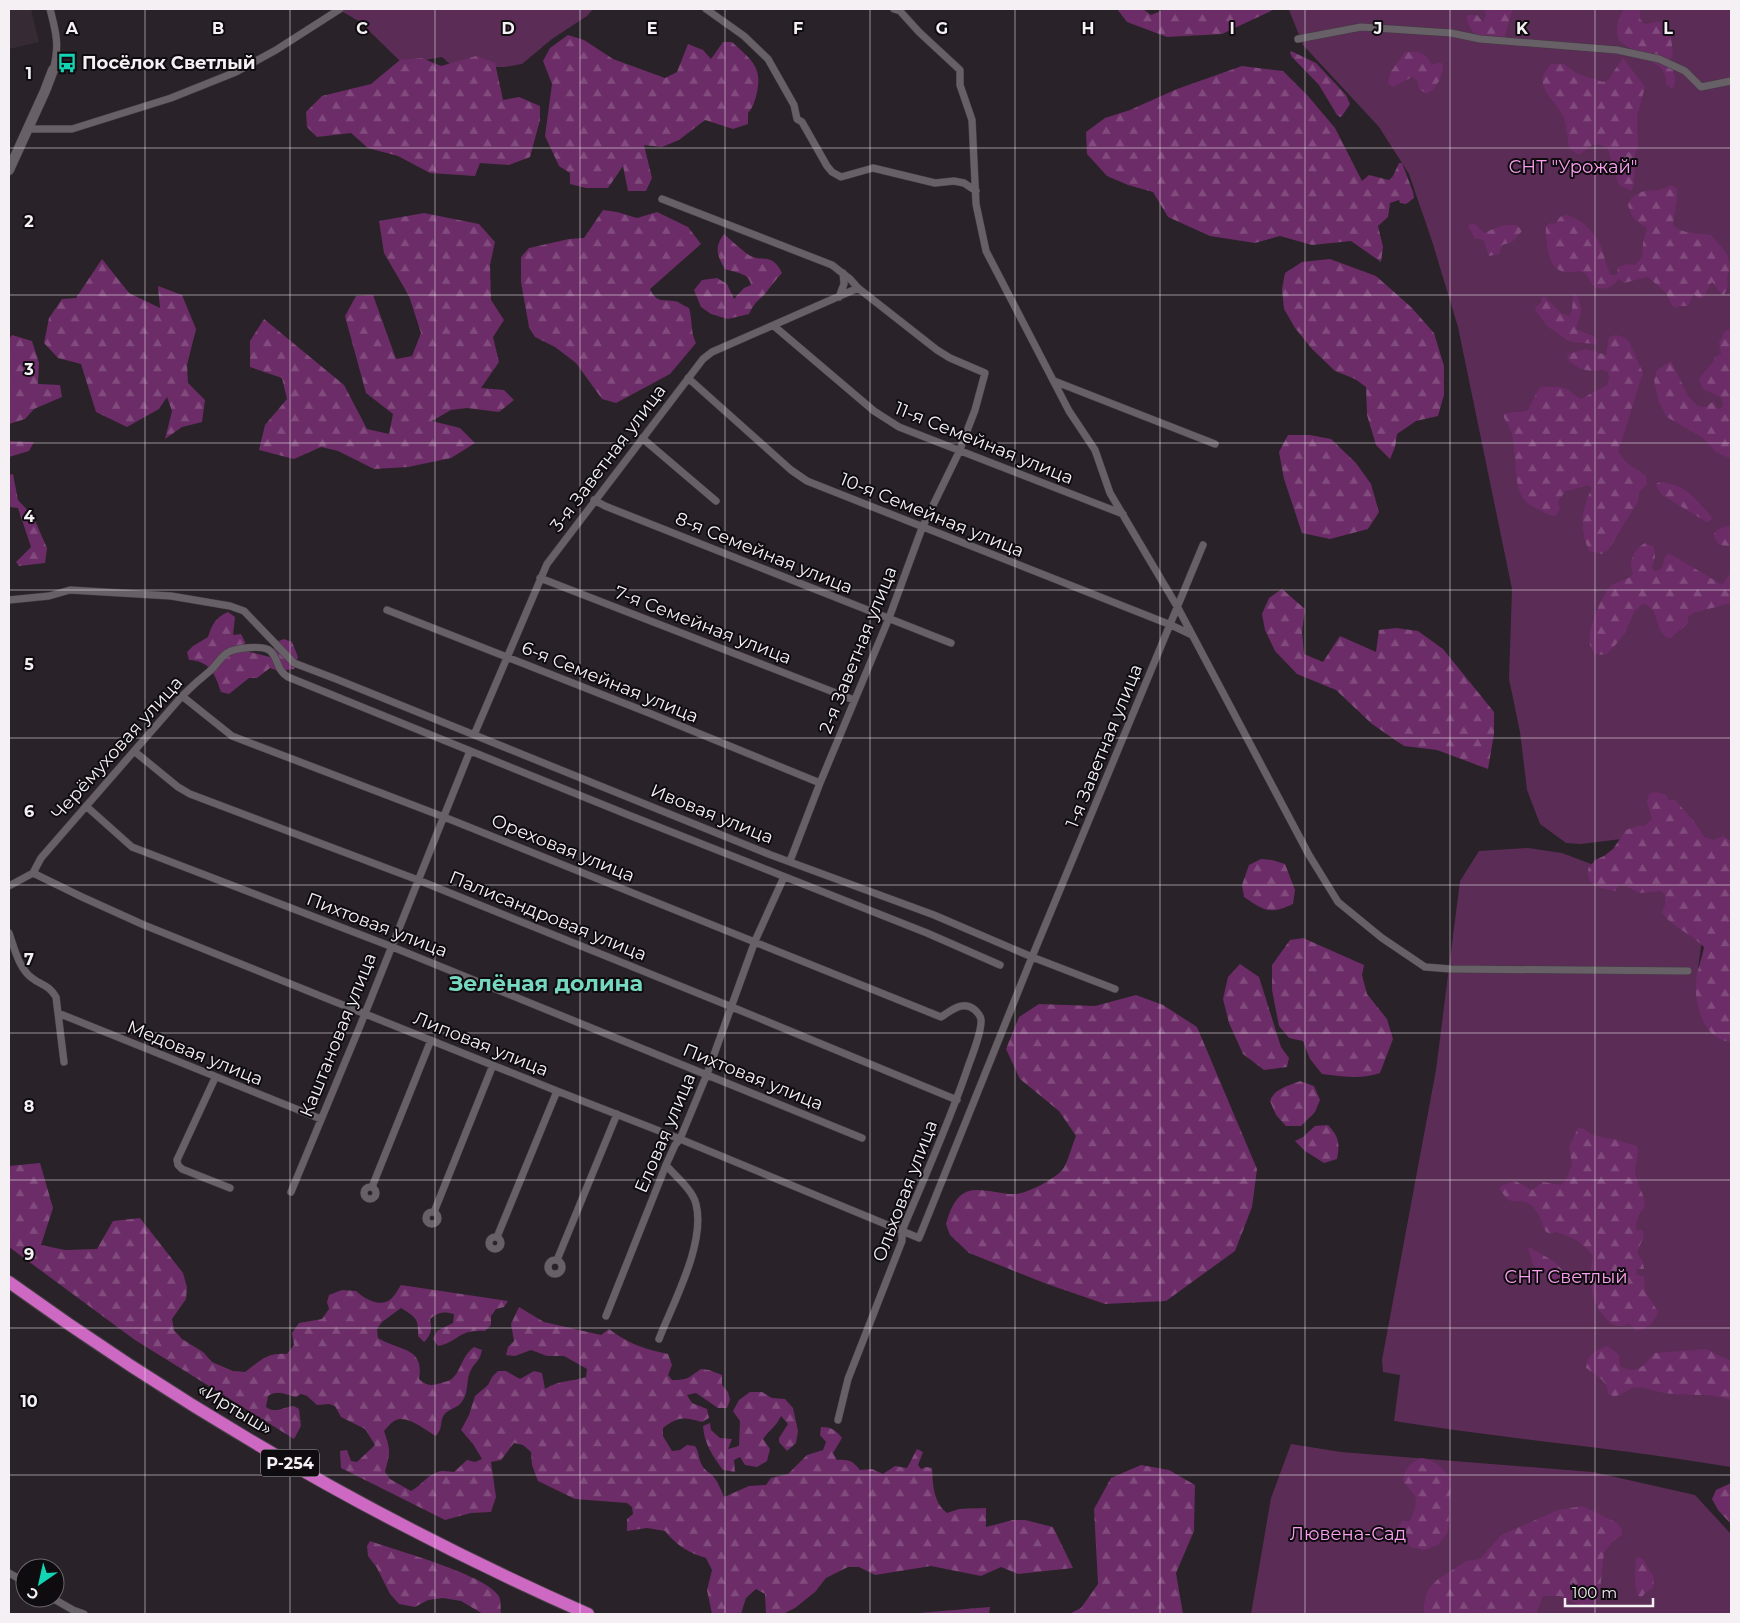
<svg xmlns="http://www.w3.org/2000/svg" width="1740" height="1623" font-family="Montserrat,sans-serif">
<defs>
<pattern id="forest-firs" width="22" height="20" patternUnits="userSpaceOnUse" patternTransform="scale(1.25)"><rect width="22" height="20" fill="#6c2c67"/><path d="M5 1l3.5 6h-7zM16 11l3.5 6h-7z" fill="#824b7d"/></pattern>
</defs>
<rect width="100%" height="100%" fill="#292228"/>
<path fill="#362a34" d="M9,9H31L39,42L9,49Z"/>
<path fill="#5b2c56" d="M338,9H593L587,16L552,39L522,64L505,67H453L442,57L403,64L360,22Z
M1293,9H1731V850L1630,838L1581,844L1566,843L1540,824L1527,790L1520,732L1509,679L1512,589L1458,327L1432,241L1409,174L1379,127L1303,45L1289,10Z
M1528,848L1562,853L1615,873L1676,889L1702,939L1698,969L1719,1014L1731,999V1467C1619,1448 1506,1439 1394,1421L1400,1375L1383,1372L1382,1360L1436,1070L1460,881L1479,851Z
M1291,1444L1341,1452L1593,1472L1695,1495L1731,1534V1614H1251L1271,1498Z"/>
<path fill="url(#forest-firs)" d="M1117,9H1143L1151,15L1165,9H1275L1222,34L1167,37L1127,22Z
M1484,9H1512V11L1504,39L1476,36C1472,30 1465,23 1467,15H1477L1483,22L1486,15Z
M1624,9H1640V19L1644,24L1662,21L1666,23L1670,31L1673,52L1671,59L1675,81L1674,87L1671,88L1666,84L1665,74L1660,67L1619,41C1615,30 1618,18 1624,9Z
M568,35L584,40L613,59L665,78L677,72L688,44L703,50L711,59L723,42H732C749,58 763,66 757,92C755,100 754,106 748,113V124L733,129L705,120L679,140L662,147L644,145L652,178L646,191H628L623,166L608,188H586L570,184V173L559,166L545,136L552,84L543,61L550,48Z
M1291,51L1316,63L1346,95L1350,104L1342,116L1340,117L1337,115L1319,85L1292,57L1290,53Z
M1405,52C1418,51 1426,52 1432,65L1439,62L1443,64C1444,75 1436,89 1427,94L1419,89L1417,80L1412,77L1393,87L1388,84L1390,73Z
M476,56L495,63L503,100L519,97L540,106V120L530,157L509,165L480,163L475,176L430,173L398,156L368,148L351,133L317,137L307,127L306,112L322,96L371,84L400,60L422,58L441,66Z
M1623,58L1645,87L1637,116L1638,144L1635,155L1634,183L1631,191L1619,185L1607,147C1592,141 1591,146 1579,155L1569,148C1569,145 1565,120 1564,118C1556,99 1529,86 1551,64H1564L1578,74L1603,82L1608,80Z
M1242,66L1283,71L1308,96L1335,128L1362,181L1369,175L1389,180L1393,176L1399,163H1402L1413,192L1414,198L1406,204L1400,203L1399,200L1390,203L1388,217L1378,226L1383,247L1381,262L1351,241L1312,245L1280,236L1255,243L1210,236L1168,217L1153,192L1128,185L1107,176L1087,154L1086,132L1105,118L1130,110L1177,89Z
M1672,185L1677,189C1678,201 1674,213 1673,224C1677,234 1700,233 1711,235L1727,254L1730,267L1727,277L1728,286L1724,295L1721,294L1712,282L1703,298H1699L1694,294L1692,295L1690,303L1687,306H1679L1676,308L1672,306L1666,293L1648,277L1624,283L1619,279C1613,287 1602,293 1593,285C1589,282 1589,275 1584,273C1578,269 1572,273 1565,272C1548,271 1545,239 1546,226L1551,223L1555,224L1560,217L1565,215C1581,217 1596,234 1602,249C1605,258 1606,267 1611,275H1617L1618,267L1628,264L1635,265L1642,257L1643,243L1647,228C1635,220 1633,220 1628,205C1633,191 1644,191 1657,190C1662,190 1667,186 1672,185Z
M603,210L617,212L637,218L657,212L688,227L701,244L650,289C657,305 665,298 678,302C681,304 685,306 689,308C693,321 690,332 696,343L670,374L616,403L602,399L576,363L555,347L535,337L529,327L521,282V257L529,248L569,239L584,238Z
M424,213L479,224L495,242L490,265L491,300L504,320L493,337L499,362L481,388L504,390L514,400L499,412L467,408L451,410L432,421L460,428L475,443L451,458L408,467L374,469L338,451L321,447L294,459L259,450L265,425L287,399L282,378L250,367V341L264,319L344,385L367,429L389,434L393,414L366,393L345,316L356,296L373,295L396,359L412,356L421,333L409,296L384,253L379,221Z
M1471,223L1475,224L1484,233L1498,227L1507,225H1517L1522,231L1512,242L1502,245L1499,254L1489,256L1484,241L1480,239H1475L1468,226Z
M724,234C731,240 738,247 746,253C761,265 771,250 782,273C775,280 770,288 764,295C756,302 754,304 749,314L728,319L711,314L701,307L694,290L702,280L717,278L727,284L734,299L744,288L751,285C749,272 735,273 725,269C717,256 714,247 724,234Z
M102,259L129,293L160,308L158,286L182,295L196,329L187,365L188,383L205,400L202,422L182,427L165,439L172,411L167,397L159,409L127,427L96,412L81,364L58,358L44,343L49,318L62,299L76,298Z
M1330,259L1376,276L1411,307L1434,333L1444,366V395L1438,416L1416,421L1397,434L1395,447L1390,459L1376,445L1367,415L1366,387L1355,379L1335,371L1312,349L1295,328L1284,309L1282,289L1285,273L1302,262Z
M1573,294H1575C1585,309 1580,314 1576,329L1593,336L1597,341L1596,344L1572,342L1567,340L1547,326L1535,310L1536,306L1540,304L1542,297H1545L1561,313L1569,316L1572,310Z
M1731,328V459L1716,452L1703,438L1667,417L1659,403L1654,380L1657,370L1671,361L1688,396L1698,406L1705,407L1714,401L1717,409L1721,408L1723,405L1722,398L1703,389L1699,379C1704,371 1712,366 1715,357L1721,354L1719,343L1725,331Z
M12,335L32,341L39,363L38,384L60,385L62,397L34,409L25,419L9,424V339Z
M1616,335L1624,337L1629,342L1643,373C1634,398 1628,425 1618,451L1626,462L1646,476L1647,484L1639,492L1638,501L1609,549L1602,554L1589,551C1579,528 1581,510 1592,488L1589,485L1566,491L1558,501L1560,509L1556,516C1549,516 1544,512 1538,509C1535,507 1530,506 1527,503C1508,484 1522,439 1504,418V414C1512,411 1520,413 1528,410L1537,392L1541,387C1549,387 1560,386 1567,389C1572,392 1575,396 1581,399L1607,385L1609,378L1608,372C1603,369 1601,370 1596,371C1584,371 1573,367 1567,358L1568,354L1586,349L1606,355L1609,337Z
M1288,435H1310L1331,439L1356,463L1371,484L1379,512L1368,529L1330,539L1302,533L1284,479L1279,452Z
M9,441L34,442L29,451L9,457Z
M13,474L18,500L33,516L47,548L45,563L19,566L16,562L31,547L18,508L9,507V475Z
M1663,482C1689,487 1694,498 1711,516L1712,519L1708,522L1705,521L1662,495L1656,486L1657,483Z
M1726,526L1731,527V544L1729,546L1720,545L1716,541L1714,534L1717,530Z
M1645,543L1654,547L1655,557L1652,568L1655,571C1666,568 1662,563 1666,555L1670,554L1719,583L1723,584L1731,572V603L1693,613L1688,617V623C1683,629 1676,632 1671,638H1667C1653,628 1660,606 1642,604C1633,611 1632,618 1627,628C1623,638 1614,646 1607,654C1572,662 1599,600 1609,588C1614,581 1629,580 1632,575C1633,572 1632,571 1631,568C1630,557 1636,548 1645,543Z
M1282,589L1305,609L1302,632L1304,654L1323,662L1340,636L1376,652L1379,630L1396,628L1418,631L1443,649L1494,712V734L1488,769L1437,750L1404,746L1372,724L1336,690L1297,674L1275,651L1265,630L1262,614L1269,598Z
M228,612L235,617L233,635L241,634L245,642L246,651L270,657L276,642L284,639L292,642L298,657L294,669L278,671L270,668L257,678H249L229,694L221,692C215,674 210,661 189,660L187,652L193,646L208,637C212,624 216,617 228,612Z
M1655,792L1665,794L1669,800H1675L1694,821L1704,837L1713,840L1723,836L1731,841V1042C1704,1040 1694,1005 1696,982C1697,970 1702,958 1704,947C1690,933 1675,929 1662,913L1665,905V895L1661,891L1639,893L1626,886L1619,885L1615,891L1601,888L1591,883L1588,876V869L1595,860L1604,856L1613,849L1626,830L1637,826H1644L1652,819L1647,802L1649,794Z
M1261,859L1272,860L1285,864L1295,890L1293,904C1269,915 1265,911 1244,897L1242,885L1249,865Z
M1303,938L1364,965L1362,975L1367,994L1387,1019L1393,1039L1380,1073C1361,1080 1342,1076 1322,1074L1310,1059L1303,1041L1289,1038L1279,1026L1272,990V965L1290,940Z
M1240,964L1259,977L1281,1047L1289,1058L1287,1067L1264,1070L1243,1054L1229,1023L1223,999L1228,977Z
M1136,995L1163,1005L1197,1027L1257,1169L1252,1207L1235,1251L1166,1301L1105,1304L1047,1284L969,1253L950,1235L946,1224C949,1214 952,1204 960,1196C973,1183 998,1195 1016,1194C1028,1193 1055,1179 1063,1169C1068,1162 1072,1145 1076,1136L1059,1111L1020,1079L1006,1049L1019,1017L1039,1004L1095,1006Z
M1300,1081L1314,1086L1320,1100L1315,1112L1301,1126H1286L1276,1115L1270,1101C1274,1089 1288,1086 1300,1081Z
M1328,1125C1339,1137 1340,1143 1337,1159L1324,1163L1305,1151L1295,1141L1303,1137L1315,1126Z
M1578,1128L1585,1129L1592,1135L1617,1140L1637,1146C1640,1154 1635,1162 1635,1171C1636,1183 1645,1194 1645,1207C1638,1214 1636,1220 1636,1230H1643L1644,1236L1637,1252L1643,1262L1644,1269H1637L1636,1275L1644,1276L1645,1291L1658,1312C1654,1323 1648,1327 1637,1331L1630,1324C1627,1324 1622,1326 1619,1326C1613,1326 1606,1320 1603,1315C1589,1299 1589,1276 1593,1256C1581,1241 1574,1238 1556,1232L1552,1234L1546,1232C1541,1221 1537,1205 1525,1202C1519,1201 1514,1202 1508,1200L1499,1189L1501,1186L1515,1181L1532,1190L1543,1182L1560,1185L1566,1180L1572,1164L1569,1147Z
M40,1163L53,1208L41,1245L65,1250L97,1249L113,1221L140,1218L183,1273L187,1287L186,1299L172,1319L174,1330L182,1339L203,1352L212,1362L233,1371L245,1372C260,1361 267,1352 287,1354L294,1345L292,1333L299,1323L322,1319L329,1309L327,1302L329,1295L342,1290L356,1291C365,1299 381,1309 392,1298C396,1294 398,1289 401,1285L508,1301L504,1307L496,1309L491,1316V1325L485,1331C458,1329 459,1342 438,1346L433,1339L437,1331L453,1323L454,1314C444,1311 438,1312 430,1319C432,1329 432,1334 424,1342L418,1336C419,1318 415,1317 401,1308L382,1322L377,1329L378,1338C398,1351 425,1346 419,1379C427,1386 431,1386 441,1383C443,1382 446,1382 448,1381C461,1376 460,1357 474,1347L482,1350C480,1361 475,1362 471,1370C465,1381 470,1394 460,1404C456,1408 447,1410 444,1415C439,1423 444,1426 436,1436C426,1431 408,1415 396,1420C391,1422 387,1428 384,1431C391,1451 390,1452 385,1472L390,1479L411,1491C421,1486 427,1475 438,1472C442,1470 449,1472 454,1472L467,1460L475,1462L482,1459L473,1444L461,1430L469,1415L475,1396L488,1385L492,1377L498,1371H506L520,1379L534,1371L542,1373L545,1389C559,1380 571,1382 586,1377L587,1369L564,1356H547L531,1350L515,1356L506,1355L508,1347L514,1341L511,1324L519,1307L544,1322L601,1335L609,1329C629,1344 644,1349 668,1354L672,1365L668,1375L672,1380C688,1380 688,1378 701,1369L709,1370L722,1375V1385L728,1392L730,1400L727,1408H718L696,1393L687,1395L692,1403L707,1409L709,1418L702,1422C683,1417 679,1416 663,1428V1436L672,1451L680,1450L687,1445L695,1446C700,1454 698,1459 702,1465C704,1470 709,1472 713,1476C718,1482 721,1490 724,1497L749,1486L766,1485L771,1478L788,1474L807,1455L823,1450L826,1442L820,1435L821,1427C831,1427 836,1430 842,1438L833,1453L837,1460C849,1459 853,1461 860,1470L872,1469L883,1474L895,1466L907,1468L917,1449L923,1452L918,1465L921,1469L926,1467L932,1468C933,1485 933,1502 947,1513L959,1509L986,1508V1527L1013,1520H1025L1053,1527L1073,1568L1018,1574L1001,1567L981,1576L931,1566L875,1575L859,1567H848L826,1578L815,1592L795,1608L783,1614H766L765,1594L756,1589L746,1598L741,1614H712L707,1590L712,1570L706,1558C689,1553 676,1545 665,1531L647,1528L627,1531V1519L633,1514L632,1507L627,1503L575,1499L538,1481L532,1465L531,1452L523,1445L514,1443L501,1460L491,1462L496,1497L491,1512L471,1513L445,1520L341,1468L340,1451L347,1450L351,1461L357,1462L375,1445L365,1429L341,1417L335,1406L329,1404L317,1405L307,1396L301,1394L296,1397C286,1395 278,1389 268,1396L266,1407C276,1414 283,1407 294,1406L299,1409L301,1426L294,1439L135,1340L9,1247V1166Z
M1528,1248H1531L1555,1262L1562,1270L1560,1279L1555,1280L1546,1279L1547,1270L1536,1267L1533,1264Z
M1608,1346L1619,1355L1620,1366C1639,1376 1643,1365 1655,1353L1706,1349L1731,1361V1400C1708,1392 1688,1397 1665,1393C1655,1392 1644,1386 1633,1388C1624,1391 1619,1400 1608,1394C1609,1382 1595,1374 1586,1368C1587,1354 1596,1350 1608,1346Z
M750,1392H762L772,1398L785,1399L793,1408L798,1431L796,1443L787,1451L779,1442V1438L788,1424L781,1416C776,1427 769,1430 763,1439L770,1449L767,1461L757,1467L745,1465L740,1457L734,1460L735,1472L723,1470C713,1457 704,1443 703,1426L710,1423L711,1430L720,1438L732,1439L728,1449L739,1446L740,1421L733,1411L739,1400Z
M1421,1458C1436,1460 1443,1468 1451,1480L1448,1532L1438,1545L1424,1550L1411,1547L1399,1535V1526L1402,1521H1410L1415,1509L1416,1497L1403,1481C1405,1468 1409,1464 1421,1458Z
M1141,1465L1169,1470L1195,1485L1194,1531L1176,1573L1183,1614H1069L1081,1608L1098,1584L1094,1509L1111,1478Z
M1731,1483V1524L1718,1510L1712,1499L1716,1490Z
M1583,1506L1617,1523L1622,1529V1535L1613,1541L1604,1552L1600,1591L1594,1604L1583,1606L1559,1596H1543L1537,1611V1614H1424V1604L1428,1590L1437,1580L1466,1561L1480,1559L1501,1535L1558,1510Z
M370,1541C398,1551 483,1574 498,1595C502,1600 500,1609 501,1614H483L461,1601L443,1598L428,1600L415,1607L399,1604L390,1594L377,1568L368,1556L367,1546Z
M1639,1557L1643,1559L1654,1578L1653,1588L1645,1593L1642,1597L1638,1596C1638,1594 1637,1591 1636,1589C1635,1585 1635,1563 1636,1559Z
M990,1607L989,1614H907Z"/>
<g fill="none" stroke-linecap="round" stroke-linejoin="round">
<defs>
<path id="street" d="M50,9C56,32 60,46 53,70
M706,9L744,36L768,59L794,105L797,119L802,122L827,166L832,172L841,177L873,168L935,183L954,181L964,183L976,191
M894,9L900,11L919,32L960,70V85L972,120L976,204L986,251L1069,411L1095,450L1110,493L1178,608L1309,855L1338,902L1382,938L1425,967L1451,969L1688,971
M1298,39L1361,27L1451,33L1480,39L1617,50L1659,59L1685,71L1701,87L1731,81
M28,129H72L171,98L236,72L276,50L340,9
M662,199L832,265L850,279L858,288L937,350L950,358L985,373L975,410L959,452L922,528L889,618L820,783L790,861
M839,297L844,284L843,273
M774,326L874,411L899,427L1123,514
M688,378L791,470L807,481L1171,625L1192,635
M1054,381L1215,444
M642,438L716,501
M594,500L605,506L951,643
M540,578L854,700
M9,600L49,596L70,590L171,596L230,606L244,611L294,663L336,679L771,855L934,915L1032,957L1115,989
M387,610L649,713L820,783
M182,696L232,736L444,817L941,1017C952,1010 963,1000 975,1010C978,1013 981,1016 981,1020C982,1031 973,1053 969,1064C950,1121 925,1176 902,1231V1241L848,1379L838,1420
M474,735L547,564L703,359L712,352L858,288
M134,751L178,787L190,794L418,880L732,1007L957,1100
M86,806L132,847L390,946L862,1138
M33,873L82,897L144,925L557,1091L680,1139L919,1238L1032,957L1203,545
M9,886L33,873L41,858L182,696C192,686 201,678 211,670C217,664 221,657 227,653C234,648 261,645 269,650C279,657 275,669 288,677L626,814L927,933L1000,965
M9,933C14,947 19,969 32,978C42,986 48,984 56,997L64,1062
M58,1013L321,1119
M215,1078L177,1160L178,1165L182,1169L230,1188
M372,1187L431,1040
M364 1193a6 6 0 1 1 12 0a6 6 0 1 1-12 0Z
M291,1192L360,1026L470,751
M434,1212L493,1065
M426 1218a6 6 0 1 1 12 0a6 6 0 1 1-12 0Z
M497,1237L557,1091
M489 1243a6 6 0 1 1 12 0a6 6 0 1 1-12 0Z
M557,1260L617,1114
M548 1267a7 7 0 1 1 14 0a7 7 0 1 1-14 0Z
M606,1316L666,1165L675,1145L680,1139L707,1074L755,941L784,877
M659,1339C673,1303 706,1243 696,1204C692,1189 676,1177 666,1165
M9,1573L25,1582
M52,1598L73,1610L84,1614"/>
<path id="secondary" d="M9,170L45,91L53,70"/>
<path id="highway" d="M9,1282C189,1412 384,1524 588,1614"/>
</defs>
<use href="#street" stroke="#433d42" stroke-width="8"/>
<use href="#secondary" stroke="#433d42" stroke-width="11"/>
<use href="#highway" stroke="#433d42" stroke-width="14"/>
<use href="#street" stroke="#686067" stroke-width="7"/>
<use href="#secondary" stroke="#686067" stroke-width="10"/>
<use href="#highway" stroke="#cd68c3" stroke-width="12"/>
</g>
<path fill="none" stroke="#f4f0f4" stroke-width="1" stroke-opacity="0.55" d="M145,9V1614M290,9V1614M435,9V1614M580,9V1614M725,9V1614M870,9V1614M1015,9V1614M1160,9V1614M1305,9V1614M1450,9V1614M1595,9V1614M9,148H1731M9,295H1731M9,443H1731M9,590H1731M9,738H1731M9,885H1731M9,1033H1731M9,1180H1731M9,1328H1731M9,1475H1731"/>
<defs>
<symbol id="bus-bare" viewBox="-9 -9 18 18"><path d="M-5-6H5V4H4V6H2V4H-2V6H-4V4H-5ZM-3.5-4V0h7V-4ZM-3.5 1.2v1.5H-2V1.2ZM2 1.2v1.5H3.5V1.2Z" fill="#12d5b4" stroke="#0f0c0f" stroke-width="2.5" paint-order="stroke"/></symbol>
</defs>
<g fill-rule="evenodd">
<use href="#bus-bare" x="53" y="49" width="28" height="28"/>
</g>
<g text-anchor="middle" stroke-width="4" stroke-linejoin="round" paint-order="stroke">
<rect fill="#0f0c0f" stroke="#afacaf" stroke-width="1" x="261" y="1449.5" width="58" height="27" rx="4"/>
<g font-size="16" font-weight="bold" fill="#f4f0f4">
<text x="290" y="1469">Р-254</text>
</g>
<g font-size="18" font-weight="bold" fill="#f4f0f4" stroke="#0f0c0f" text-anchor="start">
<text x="82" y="69">Посёлок Светлый</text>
</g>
<g font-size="18" fill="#fc9ff1" stroke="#0f0c0f">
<text x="1573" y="173">СНТ "Урожай"</text>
<text x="1566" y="1283">СНТ Светлый</text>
<text x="1348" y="1540">Лювена-Сад</text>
</g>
<g font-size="18" fill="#f4f0f4" stroke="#0f0c0f">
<text transform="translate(984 443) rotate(22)" y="6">11-я Семейная улица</text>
<text transform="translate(608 458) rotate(-53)" y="6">3-я Заветная улица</text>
<text transform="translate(932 515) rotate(22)" y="6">10-я Семейная улица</text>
<text transform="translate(764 553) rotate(22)" y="6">8-я Семейная улица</text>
<text transform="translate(703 625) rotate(21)" y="6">7-я Семейная улица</text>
<text transform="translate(858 650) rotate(-68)" y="6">2-я Заветная улица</text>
<text transform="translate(610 682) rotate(22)" y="6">6-я Семейная улица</text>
<text transform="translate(1104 746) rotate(-68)" y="6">1-я Заветная улица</text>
<text transform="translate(117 748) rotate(-48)" y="6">Черёмуховая улица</text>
<text transform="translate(712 814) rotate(22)" y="6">Ивовая улица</text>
<text transform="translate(563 848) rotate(22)" y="6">Ореховая улица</text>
<text transform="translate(548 916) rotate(22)" y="6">Палисандровая улица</text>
<text transform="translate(377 925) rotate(21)" y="6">Пихтовая улица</text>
<text transform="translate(338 1035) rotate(-68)" y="6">Каштановая улица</text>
<text transform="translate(481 1044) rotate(22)" y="6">Липовая улица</text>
<text transform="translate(195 1053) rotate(22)" y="6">Медовая улица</text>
<text transform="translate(753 1077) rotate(22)" y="6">Пихтовая улица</text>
<text transform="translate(665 1133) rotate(-67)" y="6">Еловая улица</text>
<text transform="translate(905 1191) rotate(-69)" y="6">Ольховая улица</text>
<text transform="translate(235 1409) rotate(31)" y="6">«Иртыш»</text>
</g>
<g font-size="22" font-weight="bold" fill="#76d8c0" stroke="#0f0c0f">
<text x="546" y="991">Зелёная долина</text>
</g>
</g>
<g font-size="16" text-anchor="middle" font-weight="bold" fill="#f4f0f4" stroke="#0f0c0f" stroke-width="4" stroke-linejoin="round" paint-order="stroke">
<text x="72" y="34">A</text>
<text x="218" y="34">B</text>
<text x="362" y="34">C</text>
<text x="508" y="34">D</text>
<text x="652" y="34">E</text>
<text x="798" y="34">F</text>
<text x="942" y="34">G</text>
<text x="1088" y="34">H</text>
<text x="1232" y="34">I</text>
<text x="1378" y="34">J</text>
<text x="1522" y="34">K</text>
<text x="1668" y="34">L</text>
<text x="29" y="79">1</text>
<text x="29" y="227">2</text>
<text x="29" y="375">3</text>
<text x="29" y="522">4</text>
<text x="29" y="670">5</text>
<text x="29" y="817">6</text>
<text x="29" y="965">7</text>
<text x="29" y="1112">8</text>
<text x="29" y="1260">9</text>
<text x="29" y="1407">10</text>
</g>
<rect width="1740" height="1623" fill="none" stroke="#f4f0f4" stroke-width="20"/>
<g transform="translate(40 1583) rotate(214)"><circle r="24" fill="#0f0c0f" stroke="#6b676b"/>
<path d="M0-4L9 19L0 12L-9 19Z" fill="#12d5b4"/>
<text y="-8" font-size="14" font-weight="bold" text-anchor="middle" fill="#f4f0f4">С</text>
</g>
<path d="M1565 1598v8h88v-8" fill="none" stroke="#f4f0f4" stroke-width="2.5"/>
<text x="1572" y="1598" font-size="15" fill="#f4f0f4" stroke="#0f0c0f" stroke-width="4" paint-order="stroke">100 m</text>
</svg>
